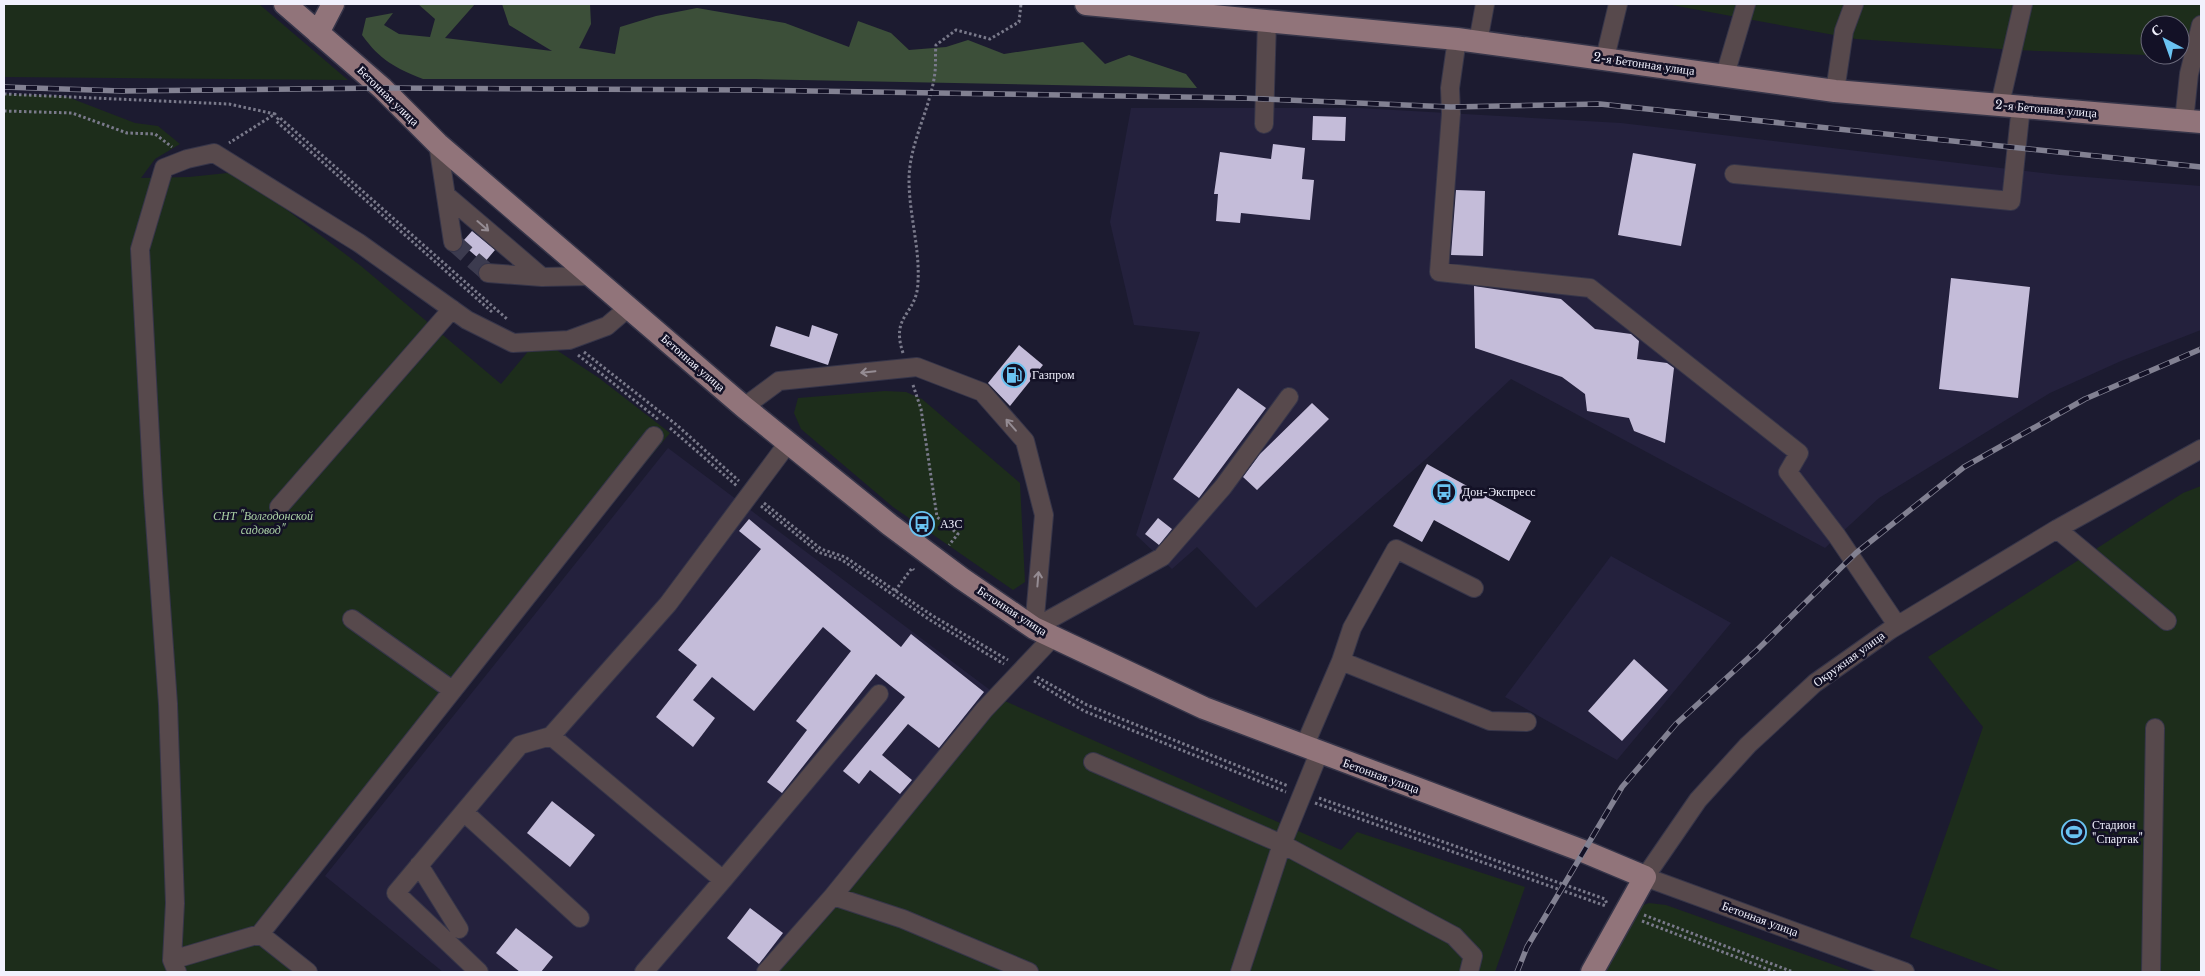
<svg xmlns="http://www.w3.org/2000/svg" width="2205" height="976" font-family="'Libre Baskerville',serif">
<rect width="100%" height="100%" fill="#1c1b30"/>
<path fill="#24213d" d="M1131,108H1359L1621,123L2060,175L2201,186V330L2121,361L2050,393L1879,498L1825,548L1511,379L1426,459L1256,608L1197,547L1172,569L1136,535L1200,332L1134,325L1110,222Z
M668,448L990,690L759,972H443L325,876Z
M1611,556L1731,623L1617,760L1505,697Z"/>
<path fill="#1d2d1b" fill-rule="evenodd" d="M4,4H259L348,80L4,77Z
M1666,4H2201V57L2015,50L1856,39ZM2150,25H2180V55H2150Z
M4,94L65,96L135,123L158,126L180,144L155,159L141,178L189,177L237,172L361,266L501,384L530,349L552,347L599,378L670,433L317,863L264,944L299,972H4Z
M885,391L906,392L922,399L1020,483L1025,582L1013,590L893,507L801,429L794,413L798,398Z
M2201,486V972H2004L1910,937L1983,727L1928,657L2183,493Z
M1005,701L1341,850L1357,832L1525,887L1495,972H774L994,711Z
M1649,903L1666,905L1854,972H1604L1640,906Z"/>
<path fill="#3c4f39" d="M418,4H475L445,38L552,51L509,25L502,4H590L591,24L579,48L615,54L620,27L656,16L697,8L785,23L849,47L858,21L891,33L909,50L946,47L968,40L1004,54L1083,42L1105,64L1129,55L1186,74L1197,88L755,79H423C395,68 380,60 362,35L366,18L393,13L384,25L399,34L430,37L435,19Z"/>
<path fill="#c4bcd9" d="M1313,116L1346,117L1345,141L1312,140Z
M1273,144L1305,148L1302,179L1314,180L1310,220L1241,213L1240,223L1216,221L1218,194H1214L1220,152L1271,159Z
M1633,153L1696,164L1681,246L1618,235Z
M1456,190L1485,191L1483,256L1451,255Z
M472,231L495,250L484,263L463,245L464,240Z
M1951,278L2030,287L2018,398L1939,389Z
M1474,286L1561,299L1595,329L1631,334L1639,341L1637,359L1667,363L1674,368L1665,443L1634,431L1629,418L1587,411L1585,394L1562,377L1475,348Z
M812,325L838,334L828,365L770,346L776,326L809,337Z
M1019,345L1043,365L1010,406L988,383Z
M1238,388L1266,408L1199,498L1173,479Z
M1312,403L1329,419L1257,490L1243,477L1260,454Z
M1427,464L1531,521L1509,561L1434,520L1422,542L1393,526Z
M1158,518L1172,529L1159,545L1145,534Z
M749,519L901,647L911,634L984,692L939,748L908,724L882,755L912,780L900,794L870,770L859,784L843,771L905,697L876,674L782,793L767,782L807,730L796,721L851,651L823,627L754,711L712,677L693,700L715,718L693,747L656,717L697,665L678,650L761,549L739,531Z
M1634,659L1668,690L1622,741L1588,711Z
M552,801L595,835L570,867L527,833Z
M750,908L783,933L759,964L727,938Z
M516,928L553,957L541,972H520L496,953Z"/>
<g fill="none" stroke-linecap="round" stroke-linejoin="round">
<path stroke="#3c3b4f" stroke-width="18" stroke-dasharray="18 9" stroke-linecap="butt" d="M453,242L488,273"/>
<defs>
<path id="minor" d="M1457,39L1450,88L1451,114L1439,272L1590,288L1799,453L1788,472L1837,536L1897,625
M1478,42L1485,4
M1605,58L1618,4
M1725,75L1746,4
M1835,91L1844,31L1854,4
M2000,104L2023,4
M2184,121L2189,74L2201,25
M1264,124L1267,21
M438,144L453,242
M1734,174L2011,201L2021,106
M446,195L542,277
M488,273L542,277L592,276
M744,407L779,381L917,367L982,392L1025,441L1044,515L1034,628
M788,443L668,604L551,736L723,880L879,694
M279,507L452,309
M2057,529L2167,621
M352,619L452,690
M1034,628L1162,557L1223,487L1289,397
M1341,661L1490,721L1527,722
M1304,747L1341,661L1352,628L1396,549L1474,588
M1093,762L1282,844L1454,936L1473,956L1469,972
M464,812L580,918
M419,865L459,929
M833,896L903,919L1029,972
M260,934L654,436
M172,960L260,934L308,972
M177,972L172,960L175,903L168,704L153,493L140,249L164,168L187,159L214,153L359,243L467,320L513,343L569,340L607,326L628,308
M479,972L396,893L520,745L551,736
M644,972L723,880
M766,972L833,896L984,710L1053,637
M1240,972L1282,844L1319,753
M1905,972L1645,877L1698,800L1748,745L1815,683L1890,630L2057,529L2201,449
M2151,972L2155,728"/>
<path id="major" d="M285,4L382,88L438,144L744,407L890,525L961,578L1034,628L1204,708L1583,851L1645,877L1592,972
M1086,4L1457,39L1835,91L2201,122
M318,33L333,4"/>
</defs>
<use href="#minor" stroke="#363549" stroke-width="20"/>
<use href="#major" stroke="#363549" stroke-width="25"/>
<path stroke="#7a7a8b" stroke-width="3" stroke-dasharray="2.5 2.5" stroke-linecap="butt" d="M4,94L229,104L275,114L229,143
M4,111L72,113L127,133L155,134L172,147
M492,312L276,121L279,117L507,319
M584,352L678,426L739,481
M903,353C890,314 917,316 918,282C920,248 909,214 909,180C909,143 931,108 935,72C936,63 935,54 936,45L956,30L990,39L1019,22L1021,4
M578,355L659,420
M913,385L921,409L937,517L958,534L949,545
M670,428L737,486
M764,503L821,549L845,557L933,616L1008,660
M761,506L818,552L842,560L930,620L1004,664
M895,591L912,568L914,570
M1037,677L1087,705L1288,786
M1034,681L1084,711L1286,792
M1319,798L1605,899L1607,904
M1315,803L1606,906
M1644,915L1793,972
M1642,921L1775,972"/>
<use href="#minor" stroke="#57494c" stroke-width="18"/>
<use href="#major" stroke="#91747a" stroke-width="22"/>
<defs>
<path id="rail" d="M4,87L122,91L382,88L748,90L1242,98L1451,107L1600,104L2201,167
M1517,972L1527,947L1622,787L1676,724L1756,651L1856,553L1964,467L2085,399L2201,349"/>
</defs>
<use href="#rail" stroke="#828192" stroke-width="5.5"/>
<use href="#rail" stroke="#131126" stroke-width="4" stroke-dasharray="11" stroke-linecap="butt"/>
</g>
<defs><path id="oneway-shaft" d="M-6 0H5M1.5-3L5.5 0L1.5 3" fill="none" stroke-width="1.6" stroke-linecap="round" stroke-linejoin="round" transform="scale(1.25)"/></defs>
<g stroke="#958c93">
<use href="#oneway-shaft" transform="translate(483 226) rotate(41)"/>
<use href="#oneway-shaft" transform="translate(868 372) rotate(174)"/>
<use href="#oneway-shaft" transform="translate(1011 425) rotate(-131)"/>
<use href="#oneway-shaft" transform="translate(1038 579) rotate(-85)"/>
</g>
<defs>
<symbol id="fuel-ring" viewBox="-11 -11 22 22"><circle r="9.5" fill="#131126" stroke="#6ac3f2" stroke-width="1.5"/><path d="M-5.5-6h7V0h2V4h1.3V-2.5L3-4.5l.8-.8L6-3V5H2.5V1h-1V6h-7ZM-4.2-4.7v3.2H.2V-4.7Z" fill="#6ac3f2"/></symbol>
<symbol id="bus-ring" viewBox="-11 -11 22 22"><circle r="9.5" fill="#131126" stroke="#6ac3f2" stroke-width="1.5"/><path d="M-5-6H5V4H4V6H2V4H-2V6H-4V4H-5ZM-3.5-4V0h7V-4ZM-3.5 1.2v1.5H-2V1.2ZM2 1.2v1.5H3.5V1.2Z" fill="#6ac3f2"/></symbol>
<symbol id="stadium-ring" viewBox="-11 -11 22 22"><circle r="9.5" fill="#131126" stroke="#6ac3f2" stroke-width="1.5"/><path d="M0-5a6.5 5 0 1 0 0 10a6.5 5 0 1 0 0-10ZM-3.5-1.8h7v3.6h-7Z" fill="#6ac3f2"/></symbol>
</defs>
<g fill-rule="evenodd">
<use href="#fuel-ring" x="1000" y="361" width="28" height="28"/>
<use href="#bus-ring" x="1430" y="478" width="28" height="28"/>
<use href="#bus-ring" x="908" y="510" width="28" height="28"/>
<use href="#stadium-ring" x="2060" y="818" width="28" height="28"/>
</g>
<g text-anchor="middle" stroke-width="5" stroke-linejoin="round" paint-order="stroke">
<g font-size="12" fill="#f1f1fd" stroke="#131126">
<text transform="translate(1644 64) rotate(8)" y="4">2-я Бетонная улица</text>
<text transform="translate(388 96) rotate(44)" y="4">Бетонная улица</text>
<text transform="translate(2046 109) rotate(5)" y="4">2-я Бетонная улица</text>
<text transform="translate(693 363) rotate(41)" y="4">Бетонная улица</text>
<text transform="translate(1012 611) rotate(33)" y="4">Бетонная улица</text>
<text transform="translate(1849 659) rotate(-36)" y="4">Окружная улица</text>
<text transform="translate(1381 776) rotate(20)" y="4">Бетонная улица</text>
<text transform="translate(1760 919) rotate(20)" y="4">Бетонная улица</text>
</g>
<g font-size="12" fill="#f1f1fd" stroke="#131126" text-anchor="start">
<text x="1032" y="379">Газпром</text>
<text x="1462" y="496">Дон-Экспресс</text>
<text x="940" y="528">АЗС</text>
<text x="2092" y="829">Стадион<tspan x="2092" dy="14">"Спартак"</tspan></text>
</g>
<g font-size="12" font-style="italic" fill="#abd1a5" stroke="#131126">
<text x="263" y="520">СНТ "Волгодонской<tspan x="263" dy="14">садовод"</tspan></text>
</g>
</g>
<rect width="2205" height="976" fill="none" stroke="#f1f1fd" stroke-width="10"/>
<g transform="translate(2165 40) rotate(319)"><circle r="24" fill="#131126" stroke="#6c6b7c"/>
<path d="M0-4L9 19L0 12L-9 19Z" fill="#6ac3f2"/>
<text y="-8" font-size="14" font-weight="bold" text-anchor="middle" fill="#f1f1fd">С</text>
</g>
</svg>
